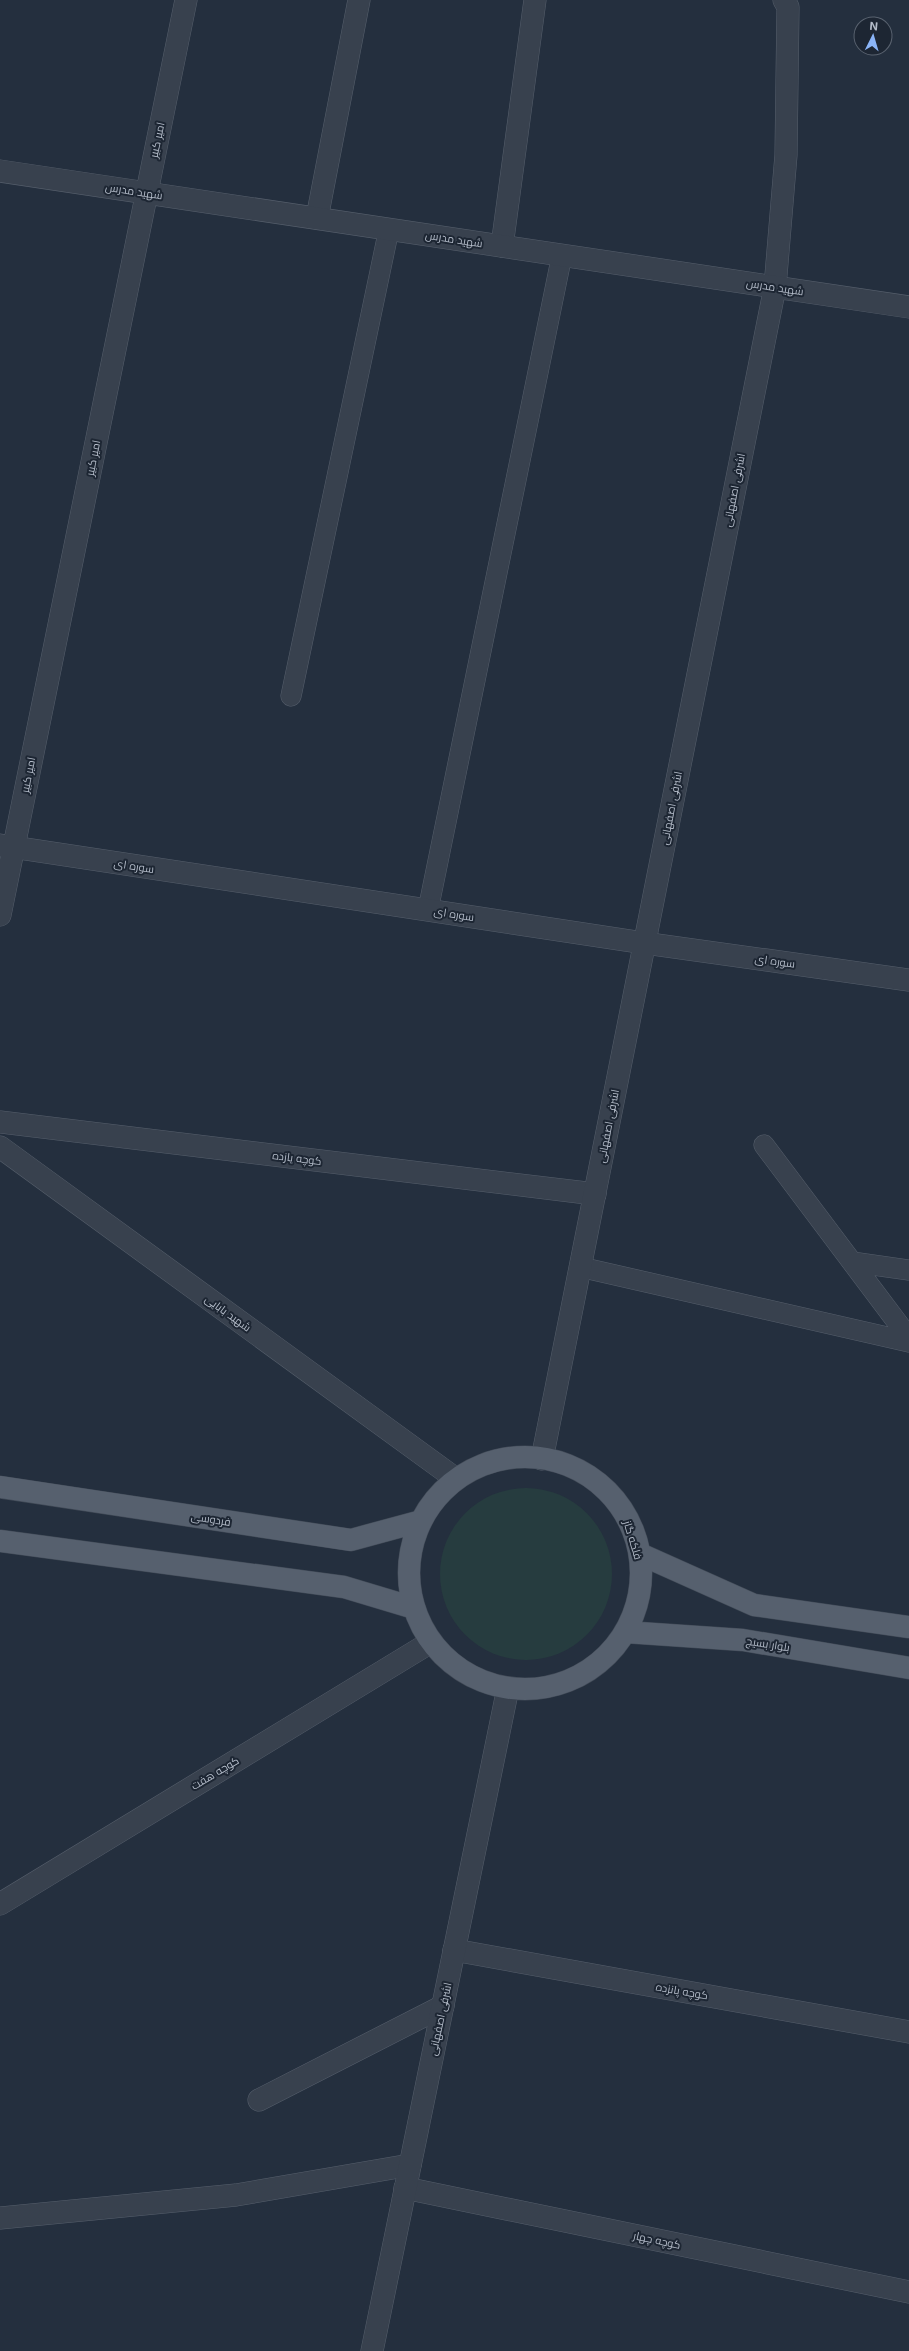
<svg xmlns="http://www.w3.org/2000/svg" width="909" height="2351" font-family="Inter,Cairo,sans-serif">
<rect width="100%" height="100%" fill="#242f3e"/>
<path fill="#263c3f" d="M440 1574a86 86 0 1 1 172 0a86 86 0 1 1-172 0Z"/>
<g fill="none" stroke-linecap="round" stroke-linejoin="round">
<defs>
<path id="service" d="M291,696L389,229
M428,910L562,255
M764,1145L909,1338
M852,1262L909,1270
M580,1267L909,1342"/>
<path id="minor" d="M317,218L359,0
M502,246L535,0
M775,287L786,155L788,7L784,0
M0,1122L595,1194
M0,1147L456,1479
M0,1904L431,1642
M454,1950L909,2032
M259,2100L443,2006
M405,2188L909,2292
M0,2218L236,2195L410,2165"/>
<path id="tertiary" d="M0,171L909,307
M0,845L644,943L909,980
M0,915L186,0
M542,1459L775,287
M372,2351L508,1688"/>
<path id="primary" d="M409 1573a116 116 0 1 1 232 0a116 116 0 1 1-232 0Z
M0,1487L351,1540L421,1521
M0,1541L344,1587L414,1608
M640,1554L754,1605L909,1627
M625,1632L743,1640L909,1668"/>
</defs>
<use href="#service" stroke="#565f6c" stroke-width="21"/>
<use href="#minor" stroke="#565f6c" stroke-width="23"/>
<use href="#tertiary" stroke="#565f6c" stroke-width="23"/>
<use href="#primary" stroke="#414a57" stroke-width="23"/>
<use href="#service" stroke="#38414e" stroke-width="20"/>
<use href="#minor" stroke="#38414e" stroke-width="22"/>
<use href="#tertiary" stroke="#38414e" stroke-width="22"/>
<use href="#primary" stroke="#56606e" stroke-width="22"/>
</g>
<g text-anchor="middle" stroke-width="4" stroke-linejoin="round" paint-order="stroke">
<g font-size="11" fill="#b4bcc9" stroke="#1d2633">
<text transform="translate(157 140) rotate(-78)" y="4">امیر کبیر</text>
<text transform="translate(134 191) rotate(9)" y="4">شهید مدرس</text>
<text transform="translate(454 239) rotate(9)" y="4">شهید مدرس</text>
<text transform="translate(775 287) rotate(9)" y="4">شهید مدرس</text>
<text transform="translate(93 458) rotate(-79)" y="4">امیر کبیر</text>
<text transform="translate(734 490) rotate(-79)" y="4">اشرفی اصفهانی</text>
<text transform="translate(28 775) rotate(-79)" y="4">امیر کبیر</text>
<text transform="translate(671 808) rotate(-79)" y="4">اشرفی اصفهانی</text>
<text transform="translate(134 866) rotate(9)" y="4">سوره ای</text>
<text transform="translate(454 914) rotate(9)" y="4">سوره ای</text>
<text transform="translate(775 961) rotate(8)" y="4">سوره ای</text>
<text transform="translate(608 1126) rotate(-79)" y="4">اشرفی اصفهانی</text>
<text transform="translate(297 1158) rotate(7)" y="4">کوچه یازده</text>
<text transform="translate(228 1313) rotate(36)" y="4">شهید بابایی</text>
<text transform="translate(211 1519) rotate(9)" y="4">فردوسی</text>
<text transform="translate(633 1540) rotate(73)" y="4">فلکه گاز</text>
<text transform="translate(768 1644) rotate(9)" y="4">بلوار بسیج</text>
<text transform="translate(215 1773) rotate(-31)" y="4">کوچه هفت</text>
<text transform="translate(682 1991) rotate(10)" y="4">کوچه پانزده</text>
<text transform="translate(440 2019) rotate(-78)" y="4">اشرفی اصفهانی</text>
<text transform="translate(657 2240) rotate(12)" y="4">کوچه چهار</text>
</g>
</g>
<g transform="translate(873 36) rotate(5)"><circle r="19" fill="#1d2633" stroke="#59626f"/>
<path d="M0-3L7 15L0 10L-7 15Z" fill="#8ab4f8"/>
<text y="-6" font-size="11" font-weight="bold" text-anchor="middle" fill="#b4bcc9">N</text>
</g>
</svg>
